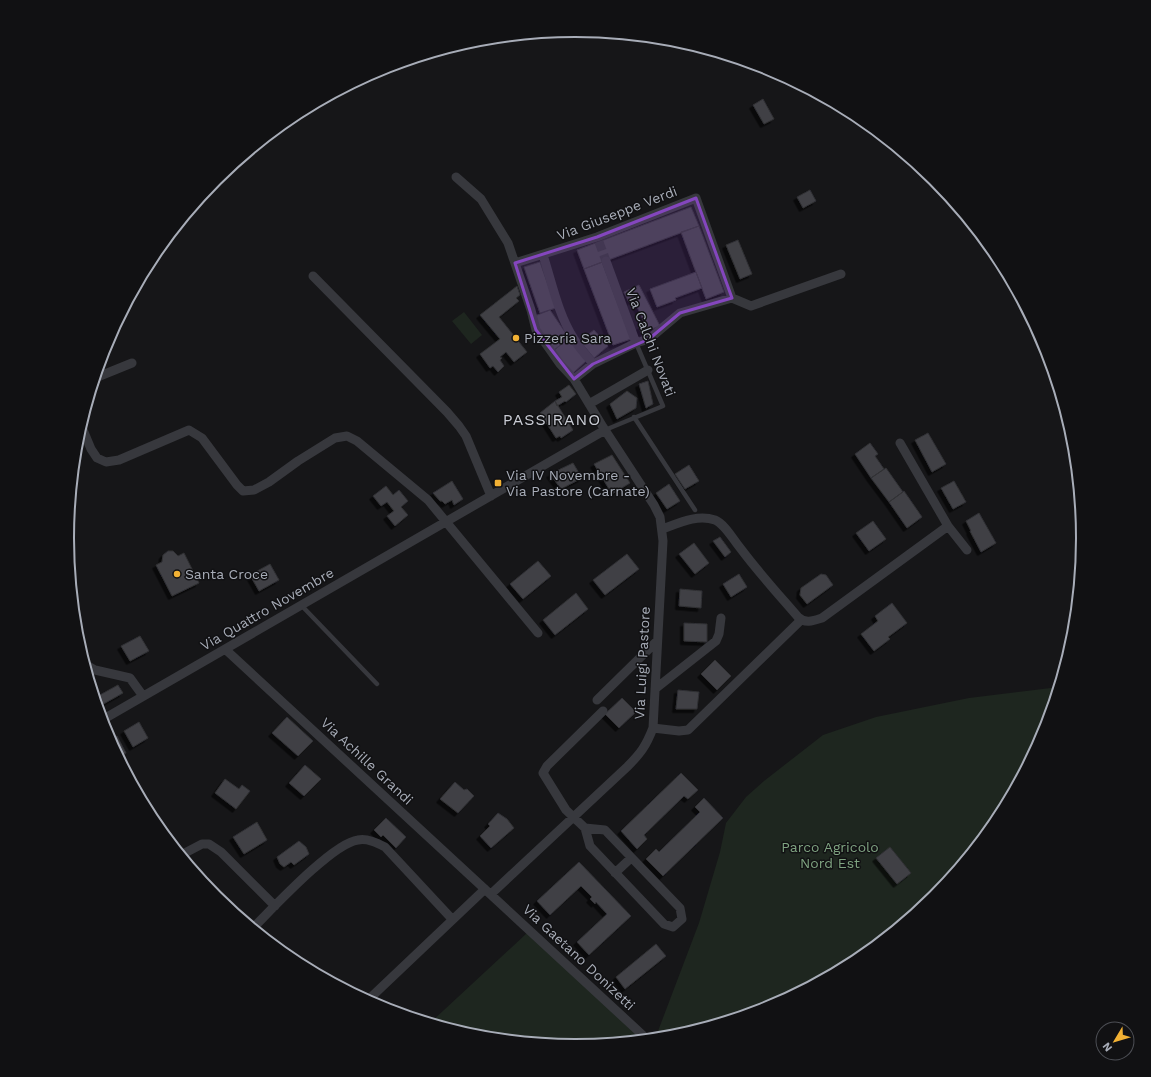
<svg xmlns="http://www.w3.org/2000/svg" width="1151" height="1077" font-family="'Work Sans',sans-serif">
<defs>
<filter id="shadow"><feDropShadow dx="-3.5" dy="3.5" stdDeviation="0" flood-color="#0009"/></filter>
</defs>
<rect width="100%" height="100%" fill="#161618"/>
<path fill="#1e261f" d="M464,312L482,335L471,344L452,321Z
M1059,687L1045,733L998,821L935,898L858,961L770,1008L674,1037L655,1039L699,923L720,852L726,823L746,797L764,781L823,735L876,717L969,698Z
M527,933L649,1040L575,1047L476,1037L430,1023Z"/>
<path fill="#404145" stroke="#303034" filter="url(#shadow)" d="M763,99L774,119L764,124L753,105Z
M810,190L816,201L803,208L797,197Z
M691,207L699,226L584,269L577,250Z
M699,226L724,292L706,299L681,232Z
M738,240L752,274L740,279L726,245Z
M540,262L556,308L540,313L524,267Z
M602,262L631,339L613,345L584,269Z
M696,272L702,288L675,298L676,300L657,307L650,289Z
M639,285L660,326L641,333L639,327L645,324L634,300L629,302L624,292Z
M517,286L520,295L516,298L519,301L499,317L527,352L514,362L506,352L500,357L502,358L500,360L504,366L498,372L493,366L490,368L480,354L500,339L480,315Z
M550,310L569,338L553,351L539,328L535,316Z
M594,330L608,346L594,358L580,341Z
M569,338L586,361L573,373L553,351Z
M648,381L653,404L646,408L639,384Z
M569,385L576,394L566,402L565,401L557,406L555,401L562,397L559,392Z
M627,391L637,398L636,408L617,419L610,404Z
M555,401L573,430L561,438L560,436L556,438L540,413Z
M928,433L946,464L932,472L915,440Z
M870,443L878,454L875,456L884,469L871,478L855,454Z
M612,455L630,483L612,494L594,464Z
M573,463L582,478L561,489L550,474Z
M689,465L699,481L685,489L675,474Z
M886,468L903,492L889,502L871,478Z
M452,481L463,499L454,505L452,500L445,504L442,501H440L433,493Z
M954,481L966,502L953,509L941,488Z
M669,484L680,501L667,509L656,493Z
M386,486L393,495L399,490L408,501L401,507L408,515L395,526L387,516L394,511L387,502L381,506L373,496Z
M904,491L922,517L907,528L889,502Z
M979,513L996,543L981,552L970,531H971L966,521Z
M873,521L886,539L869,551L856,533Z
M720,537L731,552L725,557L713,541Z
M694,543L709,563L695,574L679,554Z
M168,551H173L178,556L184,553L199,583L172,596L156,565L162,562L163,555Z
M627,554L639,569L605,595L593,580Z
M538,561L551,576L523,599L510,584Z
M270,564L279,580L259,591L250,575Z
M739,574L747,587L731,597L723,584Z
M821,574L826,575L833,585L807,604L800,595L801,588Z
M680,589L702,591L701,608L679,606Z
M576,593L588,609L555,635L543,620Z
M892,603L907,623L888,637L890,639L874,651L861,634L878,621L875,616Z
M684,623L707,624V642L684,641Z
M140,636L149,651L130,661L121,646Z
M715,660L731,676L717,690L701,674Z
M90,683L98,696L118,685L123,693L98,707Z
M678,690L699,692L697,709H676Z
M622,698L636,712L619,728L605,714Z
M287,717L313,741L298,756L272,733Z
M139,722L148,738L133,747L124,731Z
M117,736L126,753L119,757L110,740Z
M305,765L321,779L304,796L289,783Z
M681,773L698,790L688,799L684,796L644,835L647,839L637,849L621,831Z
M225,779L239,789L242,785L250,791L236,809L215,793Z
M455,782L464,790L467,789L474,796L458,813L440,799Z
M704,798L723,818L663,876L646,859L656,849L659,852L700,812L695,807Z
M498,813L507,819L514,828L491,848L480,836L490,826L488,824Z
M386,818L406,837L396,848L383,835L381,837L374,830Z
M257,822L267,840L244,854L233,837Z
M299,841L306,847L309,854L294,865L291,862L284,867L280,864L277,857Z
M890,847L911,873L897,884L876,858Z
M579,862L631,916L589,955L577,942L607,914L596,902L595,904L590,899L592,897L581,886L550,915L537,901Z
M656,944L666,956L625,989L616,977Z"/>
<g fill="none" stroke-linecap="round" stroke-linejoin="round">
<path stroke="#333438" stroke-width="9" stroke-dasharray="9 4.5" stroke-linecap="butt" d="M599,242L606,261"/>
<path stroke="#37383d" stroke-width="4.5" d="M634,417L695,510
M605,430L663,406L636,343
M301,605L377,684"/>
<path stroke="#37383d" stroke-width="9" d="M456,177L481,199L508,243L531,310L536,330L560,364L574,379L603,427L654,505L660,517L663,541L653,728C646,746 641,753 627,767L491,894
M543,255C552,283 558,314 574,339C579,348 587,356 593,364
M606,261L636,343
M515,263L597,237L696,198L732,298
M313,276L447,412L459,426L466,436L491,496
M95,378L132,363
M574,379L593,364L636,343L649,339L680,313L732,298L751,306L841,274
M589,404L648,370
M81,425L91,449L97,458L106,462L119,460L189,430L202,438L237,485L243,491L254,490L269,482L298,461L335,438L347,436L357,441L428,500L538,633
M900,443L948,526L967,550
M662,529C679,523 697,514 715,520C725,524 734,541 741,549C759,573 779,595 798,617C805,624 813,621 822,618L948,526
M225,649L648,1040
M85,664L95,670L130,678L143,696
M655,689L716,641L719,634L721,618
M597,700L657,641
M102,720L605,430
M653,728L679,731L688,730L801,620
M585,828L590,846L664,924L673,927L682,919L680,908L605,830L585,828L566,810L543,773L547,766L603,711
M181,855L202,844H209L221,852L275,906
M615,873L631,858
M253,928C273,908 333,843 358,840C367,838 377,843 385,847L452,919
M367,1001L485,889"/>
</g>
<path fill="#8446be" fill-opacity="0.2" stroke="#8446be" stroke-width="3" stroke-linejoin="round" d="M696,198L732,298L680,313L649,339L593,364L574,379L536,330L515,263L597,237Z"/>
<g fill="#f2b134" stroke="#111113" stroke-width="1.5">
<circle cx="516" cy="338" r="4"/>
<rect x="494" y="479" width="8" height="8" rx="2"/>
<circle cx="177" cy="574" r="4"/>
</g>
<g text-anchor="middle" stroke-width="3" stroke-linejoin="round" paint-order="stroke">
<g font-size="14" fill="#a8adb8" stroke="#111113">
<text transform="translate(617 213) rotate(-21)" y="5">Via Giuseppe Verdi</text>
<text transform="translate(651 342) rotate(69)" y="5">Via Calchi Novati</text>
<text transform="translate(267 609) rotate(-30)" y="5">Via Quattro Novembre</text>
<text transform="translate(642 663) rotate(-87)" y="5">Via Luigi Pastore</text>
<text transform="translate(367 761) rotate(43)" y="5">Via Achille Grandi</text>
<text transform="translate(579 957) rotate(43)" y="5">Via Gaetano Donizetti</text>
</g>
<g font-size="14" fill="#a8adb8" stroke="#111113" text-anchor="start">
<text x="524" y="343">Pizzeria Sara</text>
<text x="506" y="480">Via IV Novembre -<tspan x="506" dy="16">Via Pastore (Carnate)</tspan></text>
<text x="185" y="579">Santa Croce</text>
</g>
<g font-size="14" fill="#7fa381" stroke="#111113">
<text x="830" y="852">Parco Agricolo<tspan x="830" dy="16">Nord Est</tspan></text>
</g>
<g font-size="16" letter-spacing="1" fill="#c9ccd4" stroke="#111113">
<text x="552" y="425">PASSIRANO</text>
</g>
</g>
<path d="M0 0H1151V1077H0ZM74 538a501 501 0 1 1 1002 0a501 501 0 1 1-1002 0Z" fill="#111113" fill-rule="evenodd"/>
<path fill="none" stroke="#a8adb8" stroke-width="2" d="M74 538a501 501 0 1 1 1002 0a501 501 0 1 1-1002 0Z"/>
<g transform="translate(1115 1041) rotate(232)"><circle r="19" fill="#111113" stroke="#4d4f55"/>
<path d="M0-3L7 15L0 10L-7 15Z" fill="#f2b134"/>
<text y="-6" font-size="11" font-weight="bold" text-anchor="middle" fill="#a8adb8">N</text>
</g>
</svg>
